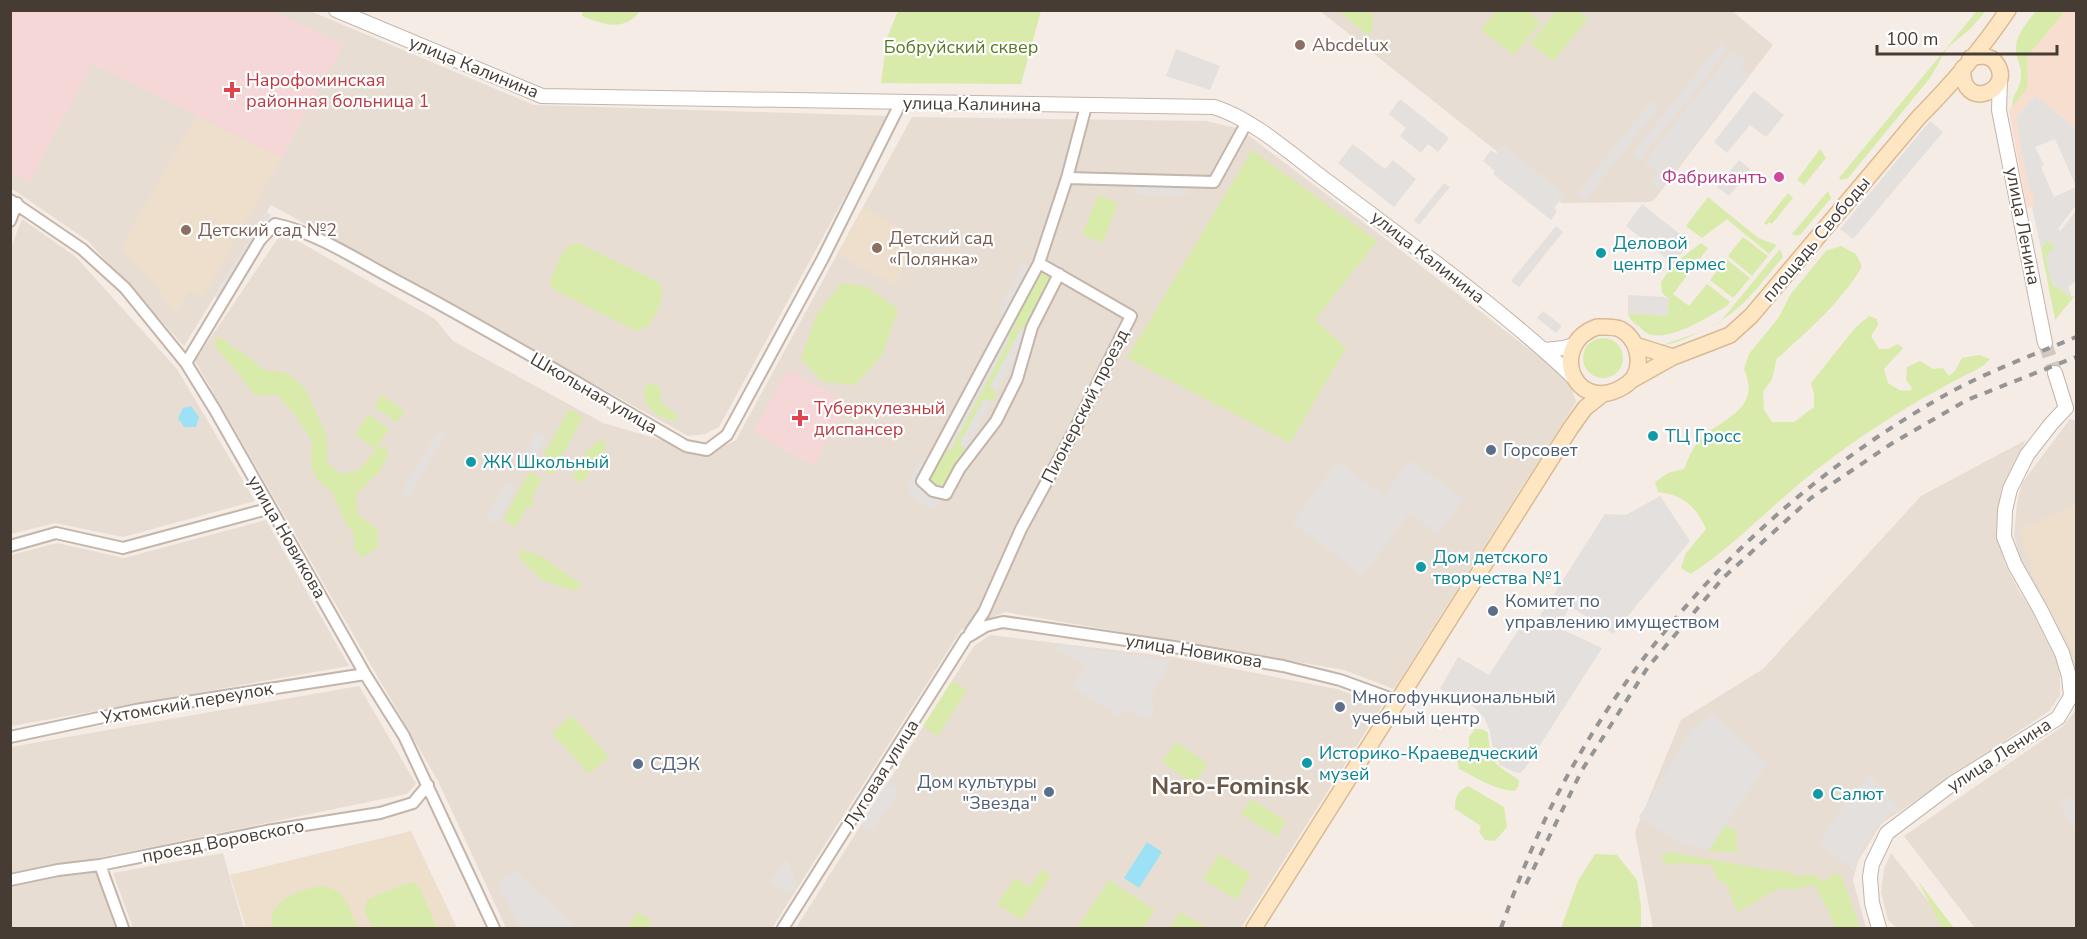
<svg xmlns="http://www.w3.org/2000/svg" width="2087" height="939" font-family="'Nunito Sans',sans-serif">
<rect width="100%" height="100%" fill="#f4ece5"/>
<path fill="#e8ddd2" d="M10,11H310L534,105L889,116L719,427L705,434L688,436L271,205L184,346L88,241L11,188Z
M1320,11H1732L1773,45L1654,200L1649,202L1562,203Z
M912,117L1206,121L1240,129L1399,249L1569,380L1576,402L1394,689L1344,670L1005,612L961,630L772,928H506L438,781L195,361L282,232L435,319L453,341L603,423L709,454L736,440Z
M22,219L76,257L177,369L255,501L123,537L55,523L11,534L10,250Z
M2070,419L2076,421V670L2020,558L2014,536L2017,503L2022,483Z
M2026,440L2001,490L1997,538L2005,564L2019,591L2036,617L2056,656L2060,676V695L2049,711L1881,824L1858,861L1853,880L1866,928H1653L1635,832L1681,720L1763,669L1921,496Z
M266,520L349,666L11,726V555L57,543L124,558Z
M990,635L1173,657L1337,689L1382,706L1241,928H796L974,646Z
M359,686L416,784L407,794L92,859L115,928H11V747Z
M2076,710V928H1975L1904,836L2063,726Z
M223,853L244,928H133L113,873Z
M1891,853L1949,928H1897L1888,920L1881,892L1884,869Z"/>
<path fill="#f7dece" d="M2065,11H2076V129L2035,95L2016,118L2028,185L2033,194L2035,206L2027,208L2009,110L2028,87L2027,57Z"/>
<path fill="#eedfcd" d="M196,116L282,158L202,298L190,291L175,313L154,284L121,248Z
M863,207L919,238L894,284L837,254Z
M2076,505V656L2040,592L2027,556L2020,529Z
M411,831L457,928H246L230,875Z"/>
<path fill="#f5d7d8" d="M11,10L273,11L344,44L282,158L92,64L29,183L11,173Z
M788,370L848,403L813,466L753,432Z"/>
<path fill="#d9ebaa" d="M1497,10L1527,11L1541,22L1514,55L1481,30Z
M1557,10L1578,11L1588,19L1553,61L1530,43Z
M583,11V10L640,11C624,32 604,25 582,16Z
M898,11H1041L1021,84L881,83L887,38Z
M1339,11H1373L1372,33L1366,34Z
M1977,11H1986L1970,29L1947,48L1930,78L1848,178L1841,180L1839,178Z
M2036,11H2065L2027,57L2028,87L2012,107C2013,92 2021,88 2021,76C2022,67 2017,61 2016,52C2014,37 2027,22 2036,11Z
M1820,149L1826,158L1804,185L1797,180Z
M1252,150L1377,241L1315,320L1346,348L1290,443L1127,358Z
M1828,191L1831,198L1801,234L1796,236L1792,234Z
M1788,193L1793,198L1772,224L1769,222L1767,225L1764,223Z
M1098,195L1118,203L1103,243L1082,235Z
M1708,197L1758,238L1777,245L1769,254L1727,219L1702,238L1686,226Z
M1743,237L1768,256L1752,276L1728,256Z
M2047,240L2055,246L2051,283L2073,298L2055,320L2041,248Z
M578,243L660,283C667,297 655,314 649,326L636,331L553,289L550,284L551,279C558,265 561,245 578,243Z
M1701,243L1708,248L1673,294L1689,306L1707,284L1730,302L1727,306C1709,316 1667,344 1647,333C1644,332 1642,329 1640,327C1633,322 1630,321 1628,313L1667,316L1669,299L1662,293L1661,282L1674,264Z
M1841,246L1856,254L1862,267C1846,293 1824,316 1801,337C1792,344 1786,352 1777,358L1772,379L1763,392L1764,410L1772,422H1794L1814,407V394L1811,383L1855,328L1869,316L1877,319L1878,325L1871,336L1879,349H1888L1898,344L1903,348L1884,369L1888,383L1899,390L1910,391L1912,388L1906,380L1907,367L1920,361L1933,369L1943,368L1949,376L1955,371L1962,358L1979,355L1990,359L1983,366C1916,400 1858,435 1799,484C1763,514 1731,548 1691,574L1681,568L1686,553L1706,529C1696,506 1683,495 1658,492L1655,482L1668,473L1684,469C1689,456 1695,443 1706,434C1731,415 1760,406 1744,369L1749,354L1779,317L1790,295L1826,251Z
M1780,249L1783,257C1752,294 1739,316 1693,335C1683,340 1674,344 1662,345L1700,332L1720,322Z
M1726,259L1750,278L1733,298L1710,280Z
M1039,266L1054,275L1028,327L1022,329L1008,322Z
M841,283L865,286L898,309L882,356L855,385L822,381L801,358L816,316Z
M1009,325L1020,331L991,386L995,390L996,396L992,401L983,400L960,443L965,451L948,484C939,487 930,487 928,476L940,453L951,449L1009,340L1006,329Z
M1583 358a20 20 0 1 1 40 0a20 20 0 1 1-40 0Z
M224,338L229,345L246,355L264,370L286,373L305,388L327,437V463L341,474L359,470L377,448L385,446L388,455L380,471L356,494L358,514L378,530V547L361,558L354,548V534L345,522L332,492L317,479L311,466L312,442L297,418L278,395H255L236,370L215,347V339Z
M652,383L660,387L661,402L677,415L676,422C657,417 642,409 644,387Z
M382,395L405,411L397,422L374,407Z
M569,409L583,417L552,475L537,467Z
M369,414L389,429L375,449L355,434Z
M604,439L606,450L592,467L584,481L577,482L573,475C581,460 587,445 604,439Z
M529,472L542,479L531,499L535,501L532,507L528,505L516,527L503,520Z
M519,549L541,556L582,585L574,591L541,579L520,559Z
M952,681L967,690L938,736L923,726Z
M571,715L609,757L589,774L552,733Z
M1475,729H1482L1488,733C1490,764 1495,764 1519,780L1518,787L1515,791C1495,790 1477,778 1459,769L1457,761L1469,747V737Z
M1176,742L1208,764L1194,784L1162,762Z
M1468,786L1504,807L1507,827L1495,841L1485,840L1479,832L1481,826L1455,809C1455,797 1457,791 1468,786Z
M1251,799L1286,821L1277,837L1241,814Z
M1726,825L1737,832L1736,844L1739,852L1708,851Z
M1670,852L1768,870L1786,871L1798,877C1810,873 1815,874 1825,882L1833,874L1841,875L1860,928H1836L1817,889L1811,884L1799,889H1778L1737,912L1727,885L1718,880L1711,865L1682,863L1668,865L1661,859L1663,854Z
M1219,854L1251,874L1236,900L1203,879Z
M1595,854L1617,855L1637,880L1641,907V928H1561L1578,881Z
M1042,869L1051,876L1022,920L997,904L1015,878L1030,887Z
M1109,880L1155,910L1143,928H1077Z
M1918,881L1954,928H1942Z
M408,883H415L420,889L437,928H373C368,918 361,910 368,899Z
M324,886C346,890 349,910 358,928H272C266,900 302,888 324,886Z
M638,912L652,921L647,928H627Z
M1180,912L1207,928H1169Z"/>
<path fill="#e4e0dd" d="M1721,43L1728,49L1640,160L1632,154Z
M1176,49L1220,66L1210,90L1166,76Z
M1733,51L1747,62L1741,70L1749,77L1659,189L1651,183L1658,173L1644,162Z
M1754,91L1784,115L1766,137L1750,125L1727,153L1714,142Z
M2035,95L2076,129V186L2055,139L2035,147L2044,165L2041,167L2054,197L2076,187V205L2058,229L2060,231L2076,211V282L2068,286L2072,297L2076,295L2073,298L2051,283L2046,256L2055,246L2047,240L2041,248L2032,207L2035,205L2033,195L2028,185L2016,118Z
M1400,99L1449,138L1438,152L1428,144L1421,153L1400,136L1406,128L1389,114Z
M1651,101L1659,107L1585,200L1577,194Z
M1930,121L1943,132L1853,239L1840,229Z
M1353,144L1385,169L1393,160L1416,179L1394,207L1338,163Z
M1503,146L1565,194L1554,208L1557,211L1551,220L1493,174L1495,171L1483,161L1491,150L1496,154Z
M1739,160L1750,169L1729,196L1717,187Z
M1135,183L1190,184L1189,195L1135,194Z
M1444,183L1450,187L1419,225L1414,220Z
M1642,204L1690,242L1673,264L1626,226Z
M266,212L271,215L220,300L215,297Z
M1556,226L1563,232L1519,287L1511,281Z
M1023,263L1033,268L1004,322L1000,307Z
M1628,295L1665,297L1669,299L1667,316L1628,313Z
M1543,311L1562,326L1556,333L1537,318Z
M1006,329L1009,340L951,449L940,453Z
M1030,329L996,393L990,386L1020,331Z
M983,400L992,401L965,450L960,443Z
M536,431L547,437L531,466L521,460Z
M446,432L408,500L402,492L435,435Z
M933,455L919,481L942,498L935,510L914,499L907,485L920,459Z
M1410,460L1464,499L1438,534L1409,513L1363,575L1292,523L1337,462L1384,496Z
M506,482L516,487L496,524L486,518Z
M1660,496L1690,541L1613,634L1570,606L1559,628L1602,648L1526,767L1520,773L1514,772L1500,765L1494,755L1490,732L1484,717L1472,705L1440,689L1458,657L1489,675L1519,629L1536,622L1605,514L1626,515Z
M1058,644L1171,661L1152,694L1154,715L1145,720L1126,709L1120,717L1072,687L1086,665L1055,649Z
M1713,714L1767,764L1708,851L1679,842L1639,817L1692,729Z
M1870,774L1898,808L1878,824L1859,854L1854,870L1819,844L1844,804Z
M887,782L900,790L872,831L861,824Z
M2071,796L2076,804V830L2059,804Z
M786,859L797,883L790,894L770,882Z
M516,871L527,882L576,928H520L504,894L502,893L499,886L502,882V879Z"/>
<path fill="#9ce1f5" d="M191,406L199,417L196,427H184L178,418L183,408Z
M1147,842L1162,852L1139,888L1124,878Z"/>
<g fill="none" stroke-linecap="round" stroke-linejoin="round">
<path stroke="#d1c9c2" stroke-width="14" stroke-dasharray="14 7" stroke-linecap="butt" d="M2045,343L2055,373"/>
<defs>
<path id="minor" d="M1086,106L1067,178L1214,182L1247,122
M10,200L82,249L125,288L186,363L215,410L365,674L404,736L494,928
M10,221L17,203
M1039,263L922,481L933,491L946,494L960,468L996,421L1017,379L1032,327L1059,274
M186,363L260,240L275,224C318,233 357,260 395,280C494,332 589,390 686,446L707,450L727,435L823,258L901,102
M10,546L56,533L123,548L271,508
M970,633L984,612L1021,529L1073,433L1131,316L1039,263L1067,178
M10,737L136,710L365,674
M100,865L123,928
M10,880L58,870L100,865L267,831L380,813L413,803L428,785
M783,928L966,638L986,626L1003,622L1174,647L1283,666L1340,680L1398,701"/>
<path id="tertiary" d="M336,10L542,96L1214,107C1254,119 1297,159 1331,184C1413,246 1498,306 1573,377
M2000,81L1999,110L2045,343
M1544,350L1564,348L1574,345
M1879,928L1872,903L1870,877L1872,864L1887,833L1952,784L2058,718L2071,696L2069,676L2062,653L2040,609L2015,565L2004,537L2005,510L2010,489L2027,455L2051,424L2066,408L2055,373"/>
<path id="secondary" d="M1963,68C1960,113 2016,91 1996,63C1989,54 1980,56 1970,58
M1597,327C1604,327 1613,326 1620,329C1637,338 1643,361 1634,377C1630,383 1625,386 1619,389C1572,412 1549,344 1597,327Z
M1635,345L1673,357
M1632,380L1673,357L1730,335L1751,316L1919,117C1950,86 1983,47 2008,10
M1254,928L1570,429L1585,408L1603,394"/>
</defs>
<use href="#minor" stroke="#c3b5aa" stroke-width="14"/>
<use href="#tertiary" stroke="#c3b5aa" stroke-width="16"/>
<use href="#secondary" stroke="#daba93" stroke-width="18"/>
<use href="#minor" stroke="#fff" stroke-width="10"/>
<use href="#tertiary" stroke="#fff" stroke-width="14"/>
<use href="#secondary" stroke="#ffe6c3" stroke-width="15"/>
<path stroke="#959595" stroke-width="4" stroke-dasharray="8 8" stroke-linecap="butt" d="M1526,884L1582,770L1648,667L1723,578L1811,498L1891,444L1967,400L2076,357
M1501,928C1522,870 1545,813 1577,759C1663,609 1790,484 1940,398C1983,373 2031,356 2076,337"/>
</g>
<g fill="#8d6e63" stroke="#fff" stroke-width="2">
<circle cx="1300" cy="45" r="6"/>
<circle cx="186" cy="230" r="6"/>
<circle cx="877" cy="248" r="6"/>
</g>
<g fill="#e0444e" stroke="#fff" stroke-width="2">
<path d="M229 81h6v6h6v6h-6v6h-6v-6h-6v-6h6z"/>
<path d="M797 409h6v6h6v6h-6v6h-6v-6h-6v-6h6z"/>
</g>
<circle fill="#d1479c" stroke="#fff" stroke-width="2" cx="1779" cy="177" r="6"/>
<g fill="#0f9aa8" stroke="#fff" stroke-width="2">
<circle cx="1601" cy="253" r="6"/>
<circle cx="1653" cy="436" r="6"/>
<circle cx="471" cy="462" r="6"/>
<circle cx="1421" cy="567" r="6"/>
<circle cx="1307" cy="763" r="6"/>
<circle cx="1818" cy="794" r="6"/>
</g>
<g fill="#5c6f8a" stroke="#fff" stroke-width="2">
<circle cx="1491" cy="450" r="6"/>
<circle cx="1493" cy="611" r="6"/>
<circle cx="1340" cy="707" r="6"/>
<circle cx="638" cy="764" r="6"/>
<circle cx="1049" cy="792" r="6"/>
</g>
<g text-anchor="middle" stroke-width="4.5" stroke-linejoin="round" paint-order="stroke">
<g font-size="18" fill="#785e54" stroke="#fff" text-anchor="start">
<text x="1312" y="51">Abcdelux</text>
<text x="198" y="236">Детский сад №2</text>
<text x="889" y="244">Детский сад<tspan x="889" dy="21">«Полянка»</tspan></text>
</g>
<g font-size="18" fill="#557c23" stroke="#fff">
<text x="961" y="53">Бобруйский сквер</text>
</g>
<g font-size="18" fill="#463c34" stroke="#fff">
<text transform="translate(474 67) rotate(22)" y="6">улица Калинина</text>
<text transform="translate(972 104) rotate(1)" y="6">улица Калинина</text>
<text transform="translate(2023 226) rotate(79)" y="6">улица Ленина</text>
<text transform="translate(1816 239) rotate(-50)" y="6">площадь Свободы</text>
<text transform="translate(1428 257) rotate(38)" y="6">улица Калинина</text>
<text transform="translate(594 393) rotate(30)" y="6">Школьная улица</text>
<text transform="translate(1085 406) rotate(-63)" y="6">Пионерский проезд</text>
<text transform="translate(287 537) rotate(60)" y="6">улица Новикова</text>
<text transform="translate(1194 651) rotate(9)" y="6">улица Новикова</text>
<text transform="translate(187 703) rotate(-10)" y="6">Ухтомский переулок</text>
<text transform="translate(1999 755) rotate(-33)" y="6">улица Ленина</text>
<text transform="translate(881 774) rotate(-58)" y="6">Луговая улица</text>
<text transform="translate(223 841) rotate(-11)" y="6">проезд Воровского</text>
</g>
<g font-size="18" fill="#be3a42" stroke="#fff" text-anchor="start">
<text x="246" y="86">Нарофоминская<tspan x="246" dy="21">районная больница 1</tspan></text>
<text x="814" y="414">Туберкулезный<tspan x="814" dy="21">диспансер</tspan></text>
</g>
<g font-size="18" fill="#b23c85" stroke="#fff" text-anchor="end">
<text x="1767" y="183">Фабрикантъ</text>
</g>
<g font-size="18" fill="#0d838f" stroke="#fff" text-anchor="start">
<text x="1613" y="249">Деловой<tspan x="1613" dy="21">центр Гермес</tspan></text>
<text x="1665" y="442">ТЦ Гросс</text>
<text x="483" y="468">ЖК Школьный</text>
<text x="1433" y="563">Дом детского<tspan x="1433" dy="21">творчества №1</tspan></text>
<text x="1319" y="759">Историко-Краеведческий<tspan x="1319" dy="21">музей</tspan></text>
<text x="1830" y="800">Салют</text>
</g>
<g font-size="18" fill="#4e5e75" stroke="#fff" text-anchor="start">
<text x="1503" y="456">Горсовет</text>
<text x="1505" y="607">Комитет по<tspan x="1505" dy="21">управлению имуществом</tspan></text>
<text x="1352" y="703">Многофункциональный<tspan x="1352" dy="21">учебный центр</tspan></text>
<text x="650" y="770">СДЭК</text>
<text x="1037" y="788" text-anchor="end">Дом культуры<tspan x="1037" dy="21">"Звезда"</tspan></text>
</g>
<g font-size="24" font-weight="bold" fill="#6a574a" stroke="#fff">
<text x="1230" y="794">Naro-Fominsk</text>
</g>
</g>
<rect width="2087" height="939" fill="none" stroke="#463c34" stroke-width="24"/>
<path d="M1877 45v9h180v-9" fill="none" stroke="#463c34" stroke-width="3"/>
<text x="1886" y="45" font-size="18" fill="#463c34" stroke="#ffffff" stroke-width="4.5" paint-order="stroke">100 m</text>
</svg>
